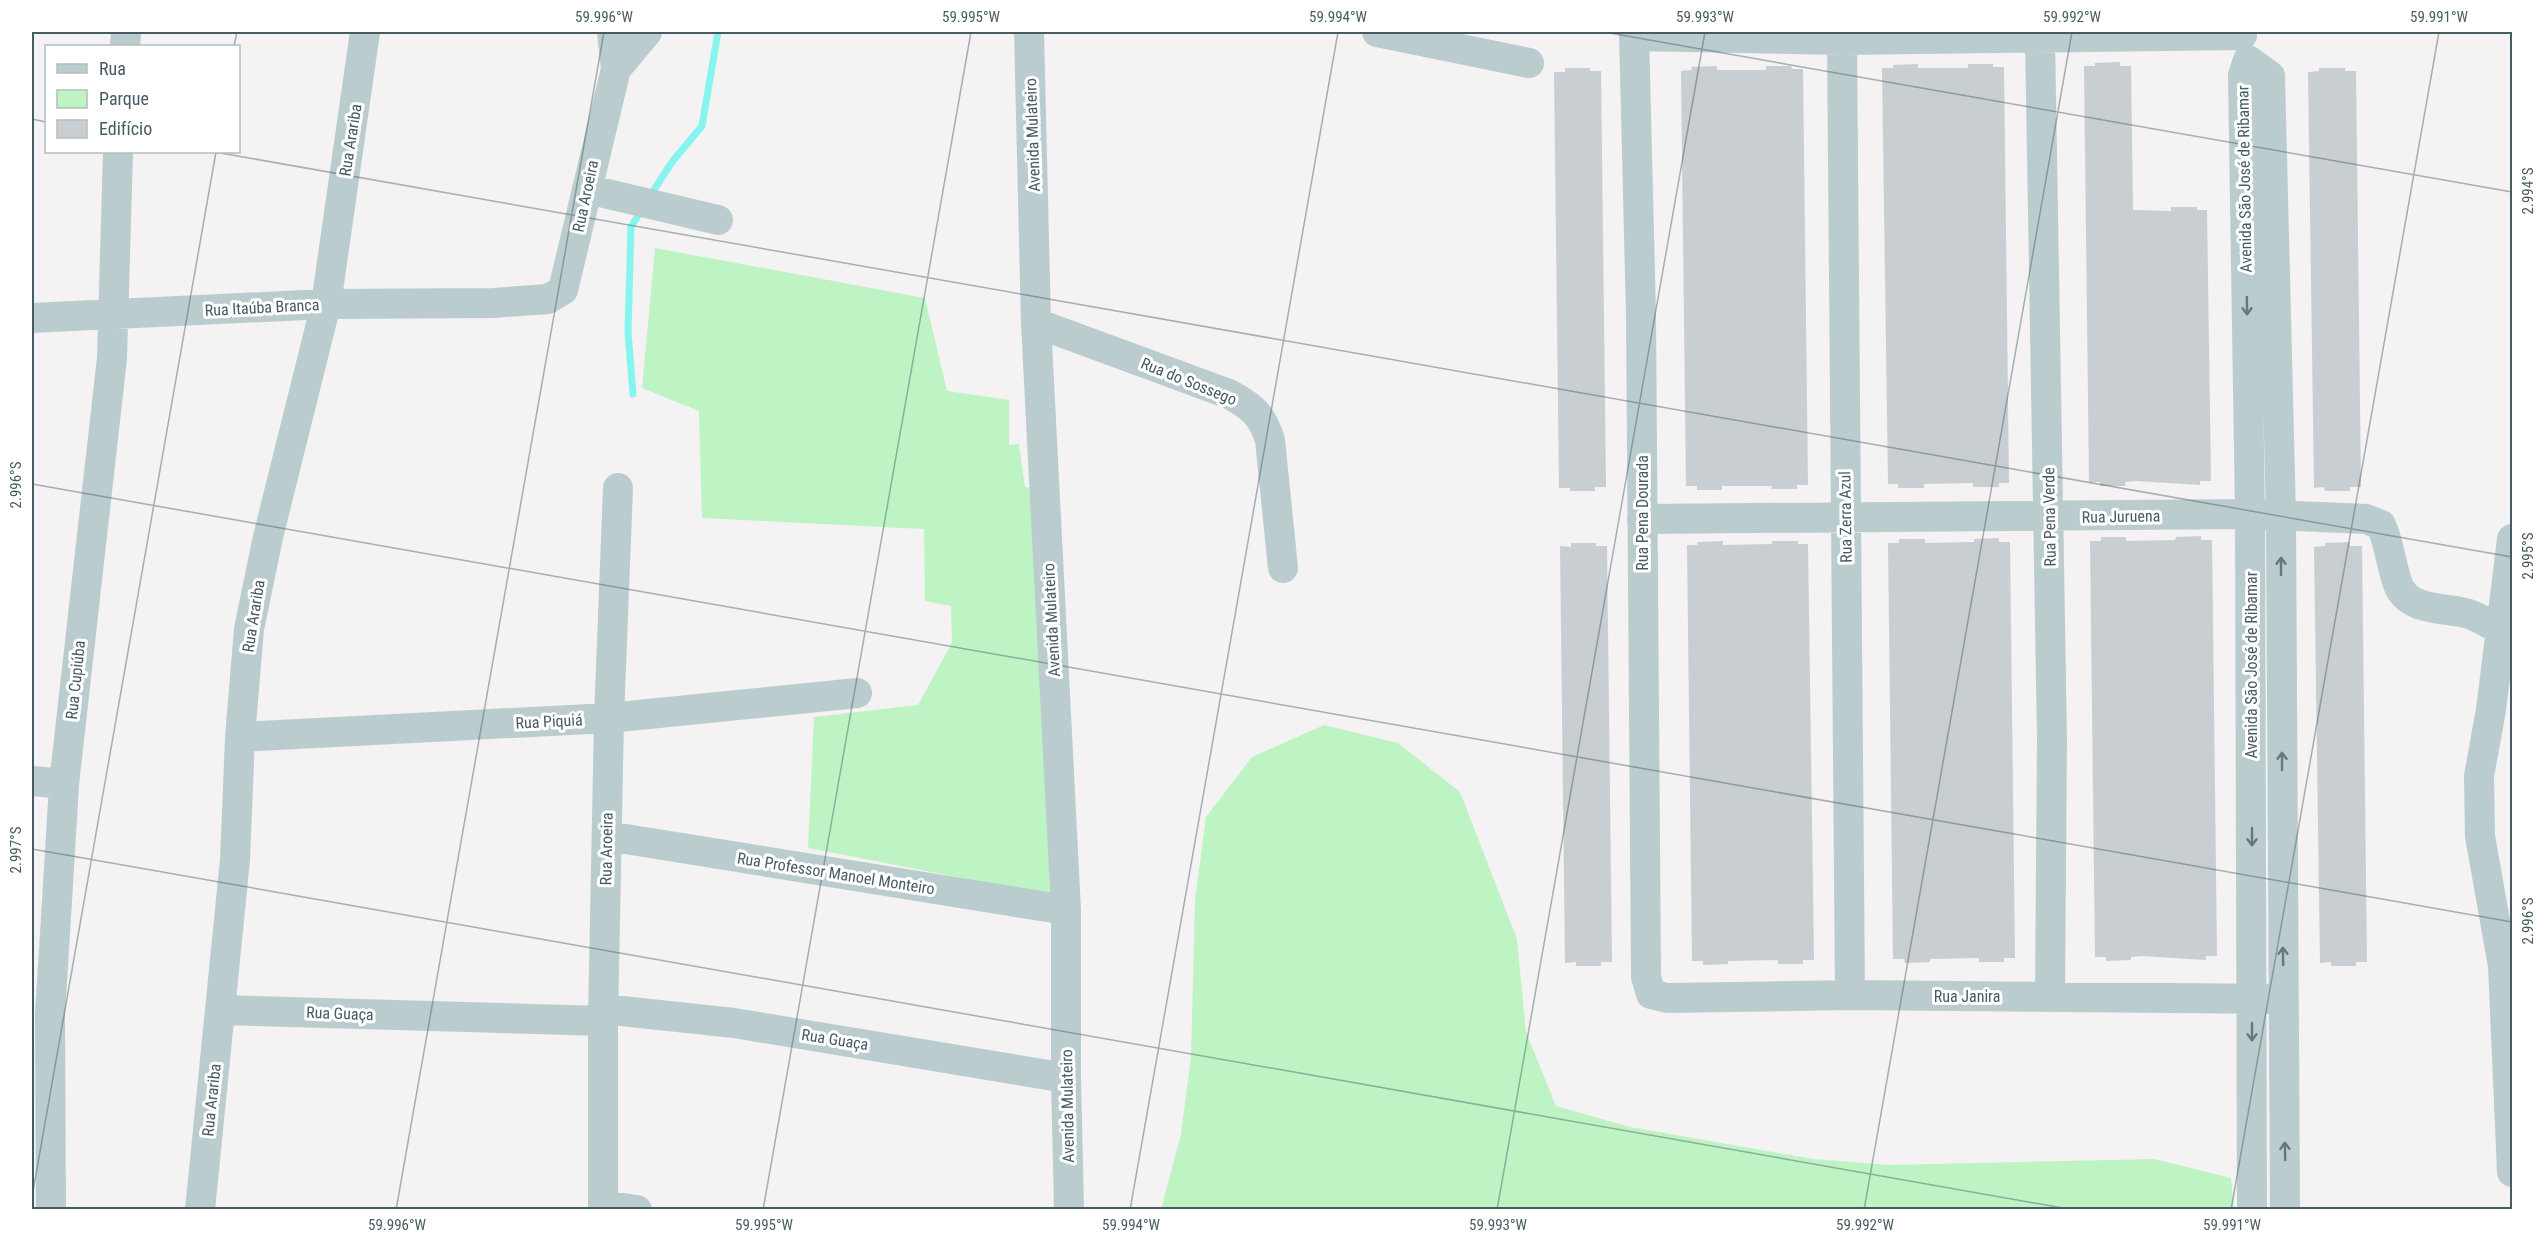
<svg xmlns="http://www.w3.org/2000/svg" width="2544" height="1241" font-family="'Roboto Condensed',sans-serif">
<rect width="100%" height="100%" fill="#f4f2f2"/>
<path fill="#bef4c4" d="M655,248L925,298L947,391L1009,400V445L1019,444L1025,487L1037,489L1050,895L808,848L814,717L918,705L952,643L951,606L925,601L924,529L702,518L699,411L642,388Z
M1324,725L1398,743L1460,792L1517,939L1526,1032L1556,1106L1630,1127L1813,1159L1891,1165L2154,1159L2231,1178L2234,1209H1161L1181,1134L1191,1057L1195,900L1206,817L1252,757Z"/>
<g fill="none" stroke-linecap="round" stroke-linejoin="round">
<path stroke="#87f5ef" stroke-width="7" d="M650,196L672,162L702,126L718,32
M633,394L628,332L631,227L641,211"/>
</g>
<path fill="#c8ced2" d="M2120,62V66H2131L2133,210L2171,211V207H2197V210H2207L2211,481H2200V485L2136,481L2125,482L2126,486H2100V482H2089L2084,66H2095V63Z
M1918,64V68H1968V64H1993V67H2004L2009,483H1999V487H1973V483L1924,484V488H1898V484H1888L1882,68H1893V65Z
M1717,66V70H1766V66H1791L1792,69H1803L1808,485H1797V489H1771L1772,486H1722V490H1697V486H1686L1681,71L1692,70L1691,67Z
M1565,68H1590V71H1601L1606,487H1595V491H1570V488H1559L1554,72H1565Z
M2319,68H2345V71H2356L2361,487H2350V491H2325L2324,487L2314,488L2308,72L2319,71Z
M2201,536V540H2212L2217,956H2206V960L2142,956L2131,957V960L2106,961V957H2095L2090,541H2101V537H2126V541L2175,540L2176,537Z
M1999,538V542H2010L2015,958H2004V962H1979V958L1930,959V962L1905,963L1904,959H1893L1888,543H1899V539H1925V543L1974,542V539Z
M1723,541V545L1772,544V541H1798V544H1808L1814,960H1803V964H1778V960L1728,961V964L1703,965V961H1692L1687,545H1697L1698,542Z
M2350,542V546H2362L2367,962H2356V966H2331V962L2320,963L2314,547L2325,546V543Z
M1571,543H1596V546H1607L1612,962H1601V966H1576V962L1565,963L1560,546L1571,547Z"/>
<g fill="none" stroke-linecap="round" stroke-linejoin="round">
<path stroke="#bbcccf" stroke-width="30" d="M1029,32L1036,323L1066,910V1078L1069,1210
M1377,32L1529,63
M1634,32L1641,315L1646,977L1651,994L1667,998L1850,995L2283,999
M1634,36L1842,40L2242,35
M2040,38L2052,739L2050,996
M1842,40L1850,995
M125,46L126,32
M2248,60L2270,76L2281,516L2285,1210
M2248,60L2243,75L2250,514L2252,1210
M616,69L647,32
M587,189L718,220
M32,318L326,304L493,303L548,299L563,290L616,69L612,32
M1036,323L1229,394C1253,407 1262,415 1270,440L1283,568
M1642,519L2250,514L2366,519L2381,525C2390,545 2391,567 2399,587C2411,612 2446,607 2469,614C2480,618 2491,625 2502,630
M2512,539L2491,710L2479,776L2480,836L2503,966L2512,1172
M240,737L609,718L857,693
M32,781L64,784
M607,836L1066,910
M603,1009L734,1023L1066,1078
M221,1010L603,1021
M603,1205L637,1210
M51,1210L50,1014L57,901L64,784L112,358L118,152
M200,1210L235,860L240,737L249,629L268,537L326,304L365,32
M603,1210V1021L609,718L618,488"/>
</g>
<defs><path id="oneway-shaft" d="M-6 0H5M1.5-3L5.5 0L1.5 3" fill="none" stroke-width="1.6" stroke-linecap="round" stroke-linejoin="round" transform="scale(1.5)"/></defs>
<g stroke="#64787d">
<use href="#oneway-shaft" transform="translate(2247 306) rotate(89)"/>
<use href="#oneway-shaft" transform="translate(2281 566) rotate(-90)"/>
<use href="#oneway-shaft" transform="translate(2282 761) rotate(-90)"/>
<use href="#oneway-shaft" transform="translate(2252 837) rotate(90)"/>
<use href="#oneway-shaft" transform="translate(2283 956) rotate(-91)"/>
<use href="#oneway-shaft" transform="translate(2252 1032) rotate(90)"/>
<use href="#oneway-shaft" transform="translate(2285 1151) rotate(-91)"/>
</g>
<path fill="none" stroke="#475c62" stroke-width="1.5" stroke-opacity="0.45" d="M1604,32L2512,192M234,46L237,32M32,119L46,122M215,152L2512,557M32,484L2512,922M32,849L2074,1210M32,1197L216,152M396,1210L604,32M763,1210L971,32M1130,1210L1338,32M1497,1210L1705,32M1864,1210L2072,32M2231,1210L2439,32"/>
<g text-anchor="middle" stroke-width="6" stroke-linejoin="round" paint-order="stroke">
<g font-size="16" fill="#475c62" stroke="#fff">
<text transform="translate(1032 135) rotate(-92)" y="6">Avenida Mulateiro</text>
<text transform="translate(350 140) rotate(-81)" y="6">Rua Arariba</text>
<text transform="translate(2244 179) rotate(-91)" y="6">Avenida São José de Ribamar</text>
<text transform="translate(585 196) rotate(-78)" y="6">Rua Aroeira</text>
<text transform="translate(262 307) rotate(-3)" y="6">Rua Itaúba Branca</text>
<text transform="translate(1189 381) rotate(22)" y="6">Rua do Sossego</text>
<text transform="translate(1642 513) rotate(-90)" y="6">Rua Pena Dourada</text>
<text transform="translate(2121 516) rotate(-1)" y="6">Rua Juruena</text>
<text transform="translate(1845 517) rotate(-91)" y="6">Rua Zerra Azul</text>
<text transform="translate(2049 517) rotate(-91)" y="6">Rua Pena Verde</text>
<text transform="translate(253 616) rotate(-81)" y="6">Rua Arariba</text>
<text transform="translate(1051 620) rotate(-93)" y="6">Avenida Mulateiro</text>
<text transform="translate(2251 665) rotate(-90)" y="6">Avenida São José de Ribamar</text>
<text transform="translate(75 680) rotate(-84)" y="6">Rua Cupiúba</text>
<text transform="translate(549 721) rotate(-3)" y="6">Rua Piquiá</text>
<text transform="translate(606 849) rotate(-89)" y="6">Rua Aroeira</text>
<text transform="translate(836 873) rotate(9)" y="6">Rua Professor Manoel Monteiro</text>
<text x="1967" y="1002">Rua Janira</text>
<text transform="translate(340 1013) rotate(2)" y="6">Rua Guaça</text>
<text transform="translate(835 1039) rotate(9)" y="6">Rua Guaça</text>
<text transform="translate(211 1100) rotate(-84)" y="6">Rua Arariba</text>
<text transform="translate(1067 1106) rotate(-91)" y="6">Avenida Mulateiro</text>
</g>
</g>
<rect width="2544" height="1241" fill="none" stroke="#ffffff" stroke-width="66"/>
<rect x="45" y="45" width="195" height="108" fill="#ffffff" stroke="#b5bec0" stroke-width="1.5"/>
<rect x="57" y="64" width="30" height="9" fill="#bbcccf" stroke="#b5bec0" stroke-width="1.5"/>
<text x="99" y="75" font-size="18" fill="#475c62">Rua</text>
<rect x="57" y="90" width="30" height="18" fill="#bef4c4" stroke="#b5bec0" stroke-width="1.5"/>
<text x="99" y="105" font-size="18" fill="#475c62">Parque</text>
<rect x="57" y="120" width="30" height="18" fill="#c8ced2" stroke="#b5bec0" stroke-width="1.5"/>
<text x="99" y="135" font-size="18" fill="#475c62">Edifício</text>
<rect x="33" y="33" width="2478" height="1175" fill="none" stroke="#475c62" stroke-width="2"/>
<g font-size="15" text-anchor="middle" fill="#475c62">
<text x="604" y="22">59.996°W</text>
<text x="971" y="22">59.995°W</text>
<text x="1338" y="22">59.994°W</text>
<text x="1705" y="22">59.993°W</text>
<text x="2072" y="22">59.992°W</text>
<text x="2439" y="22">59.991°W</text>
<text transform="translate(2528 191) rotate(-90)" y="5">2.994°S</text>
<text transform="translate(16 485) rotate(-90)" y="5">2.996°S</text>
<text transform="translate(2528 556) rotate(-90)" y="5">2.995°S</text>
<text transform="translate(16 850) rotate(-90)" y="5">2.997°S</text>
<text transform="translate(2528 921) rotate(-90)" y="5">2.996°S</text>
<text x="397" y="1230">59.996°W</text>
<text x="764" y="1230">59.995°W</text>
<text x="1131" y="1230">59.994°W</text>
<text x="1498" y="1230">59.993°W</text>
<text x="1865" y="1230">59.992°W</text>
<text x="2232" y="1230">59.991°W</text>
</g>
</svg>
